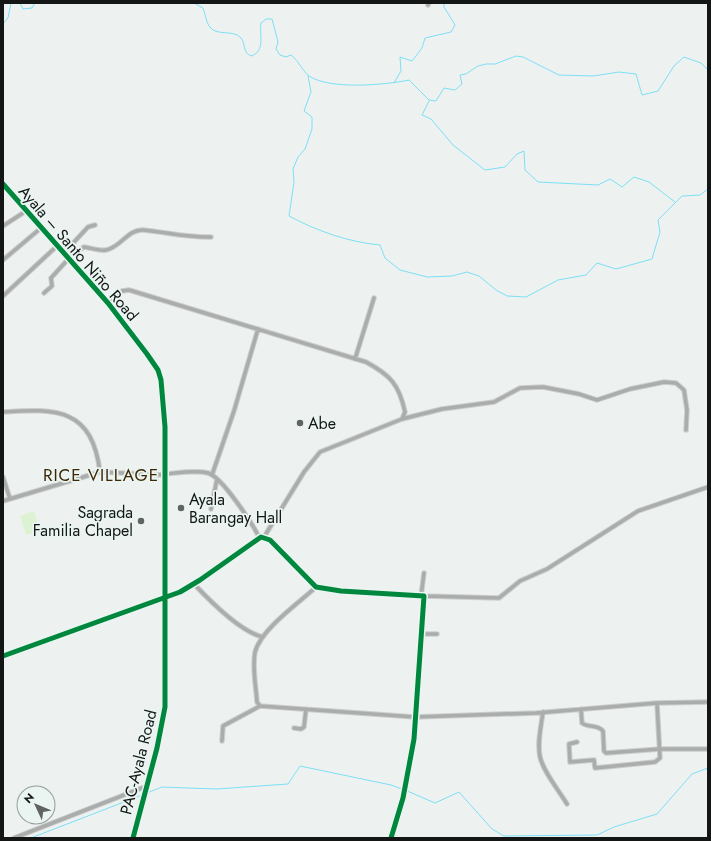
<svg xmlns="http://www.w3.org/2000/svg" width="711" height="841" font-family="Jost,sans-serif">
<rect width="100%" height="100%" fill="#edf2f1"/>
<path fill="#ddf1d3" d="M34,511L40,530L26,535L20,516Z"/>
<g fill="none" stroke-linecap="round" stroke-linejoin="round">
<path stroke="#7cdff5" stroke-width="1" d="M20,3L23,9L32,8L35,3
M194,3L203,8C205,13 206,21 209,26C216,37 234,29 241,38C246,44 242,52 251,56C266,51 259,35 261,23L266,19H272L278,42L276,49L280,55L286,57L291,55C299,61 304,73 309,76C330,90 385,85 409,80L429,100L436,101L444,88L455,90L462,84L460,75L466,74L478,66L486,64H495L516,56L523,57L559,75L593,76L619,72L636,74L642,95L658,91L674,66L684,57L701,63L708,70
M3,24L8,18L11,3
M308,76L311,92L304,111L312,117V129L305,149L298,157L293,169L294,182L289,216C317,231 348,242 380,245L385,258L400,270L427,277L452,276L467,272L479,276L496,290L507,296L526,297L558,280L586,275L597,263L616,269L652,259L660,232L658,220L682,196L700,195L708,189
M394,83L401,71L400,57L412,61L422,48L425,38L451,32L455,25L444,7V3
M429,101L422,115L431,119L453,145L485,170L505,167L517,154L524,151L525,170L538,182L598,185L610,179L622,187L634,177L649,182L675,202
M405,790L435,803L459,792L492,829L504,836L597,835L614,827L657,814L692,774L708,768
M147,793L162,787L216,789L288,784L300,766L391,785L402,789
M31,838L142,795"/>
<defs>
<path id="minor" d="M428,5L429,3
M3,226L26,211
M63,254L88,227L95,225
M3,260L41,228
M44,293L52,286L51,278L72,255L84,247C91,248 99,251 106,250C120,248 128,229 143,230C166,232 188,238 211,237
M3,296L57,246
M108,303L122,291L129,290L366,362C390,375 399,384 405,412L402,419
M355,359L374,298
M3,412C58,408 92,409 100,472
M165,474C178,473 195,470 208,473C222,477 252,523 259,537
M212,475L234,411L258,329
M3,477L10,499
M3,501L100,472L165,475
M211,509L217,479
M264,537L304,472L320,452L402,419L442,409L494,402L520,388L543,387L579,394L597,400L630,389L664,382L676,383L684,390L687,410L686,430
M194,584C210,601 240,632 263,637
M316,587C299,603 261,629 255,652C252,668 256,686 257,702L260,706L415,717L536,713L657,703L708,702
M421,596L424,573
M424,596L499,598L520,581L547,569L638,511L708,487
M421,634H437
M3,656L180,592L200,580L261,537L270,540L316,587L341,591L424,596L414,739L403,798L391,838
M581,709L582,723C588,728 597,724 603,731L604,751L606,753L660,749H708
M543,712C541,727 537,743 540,757C544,773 558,789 567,804
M294,728L301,729L304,727L306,709
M222,741L223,726L260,706
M577,742L569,744L570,762L594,760L595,768L655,762L660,758L657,703
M14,838L147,786"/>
<path id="tertiary" d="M3,184L108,303L147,354L158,370L161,380L165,427V707L157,748L133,838"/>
</defs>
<use href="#minor" stroke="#cbcecd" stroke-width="5.5"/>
<use href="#tertiary" stroke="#cbcecd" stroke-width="6"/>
<use href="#minor" stroke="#abadad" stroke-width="3.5"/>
<use href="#tertiary" stroke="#abadad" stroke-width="4.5"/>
<defs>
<path id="cycleway" d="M3,184L108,303L147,354L158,370L161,380L165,427V707L157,748L133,838
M3,656L180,592L200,580L261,537L270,540L316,587L341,591L424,596L414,739L403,798L391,838"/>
</defs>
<use href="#cycleway" stroke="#eaf5f2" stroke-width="8"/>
<use href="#cycleway" stroke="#00873e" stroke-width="5"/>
</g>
<g fill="#5f6362" stroke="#eaf5f2" stroke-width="1.5">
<circle cx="300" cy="423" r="4"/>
<circle cx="181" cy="508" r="4"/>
<circle cx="141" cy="521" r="4"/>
</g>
<g text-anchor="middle" stroke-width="3.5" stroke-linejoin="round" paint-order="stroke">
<g font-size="16" fill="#131615" stroke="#eaf5f2">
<text transform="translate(79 253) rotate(49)" y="6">Ayala – Santo Niño Road</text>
<text transform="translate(138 762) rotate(-76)" y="6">PAC-Ayala Road</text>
</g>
<g font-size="16" fill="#131615" stroke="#eaf5f2" text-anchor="start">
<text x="308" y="429">Abe</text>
<text x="189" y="505">Ayala<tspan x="189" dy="18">Barangay Hall</tspan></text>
<text x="133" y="518" text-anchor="end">Sagrada<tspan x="133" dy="18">Familia Chapel</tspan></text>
</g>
<g font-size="17" letter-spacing="1" fill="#3e2603" stroke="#eaf5f2">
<text x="101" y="481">RICE VILLAGE</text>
</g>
</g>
<rect width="711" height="841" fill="none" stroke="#131615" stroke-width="8"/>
<g transform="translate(36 805) rotate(314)"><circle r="19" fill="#eaf5f2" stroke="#949c9a"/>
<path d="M0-3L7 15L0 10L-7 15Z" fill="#5f6362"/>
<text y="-6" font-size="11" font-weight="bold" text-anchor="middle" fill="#131615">N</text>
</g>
</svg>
